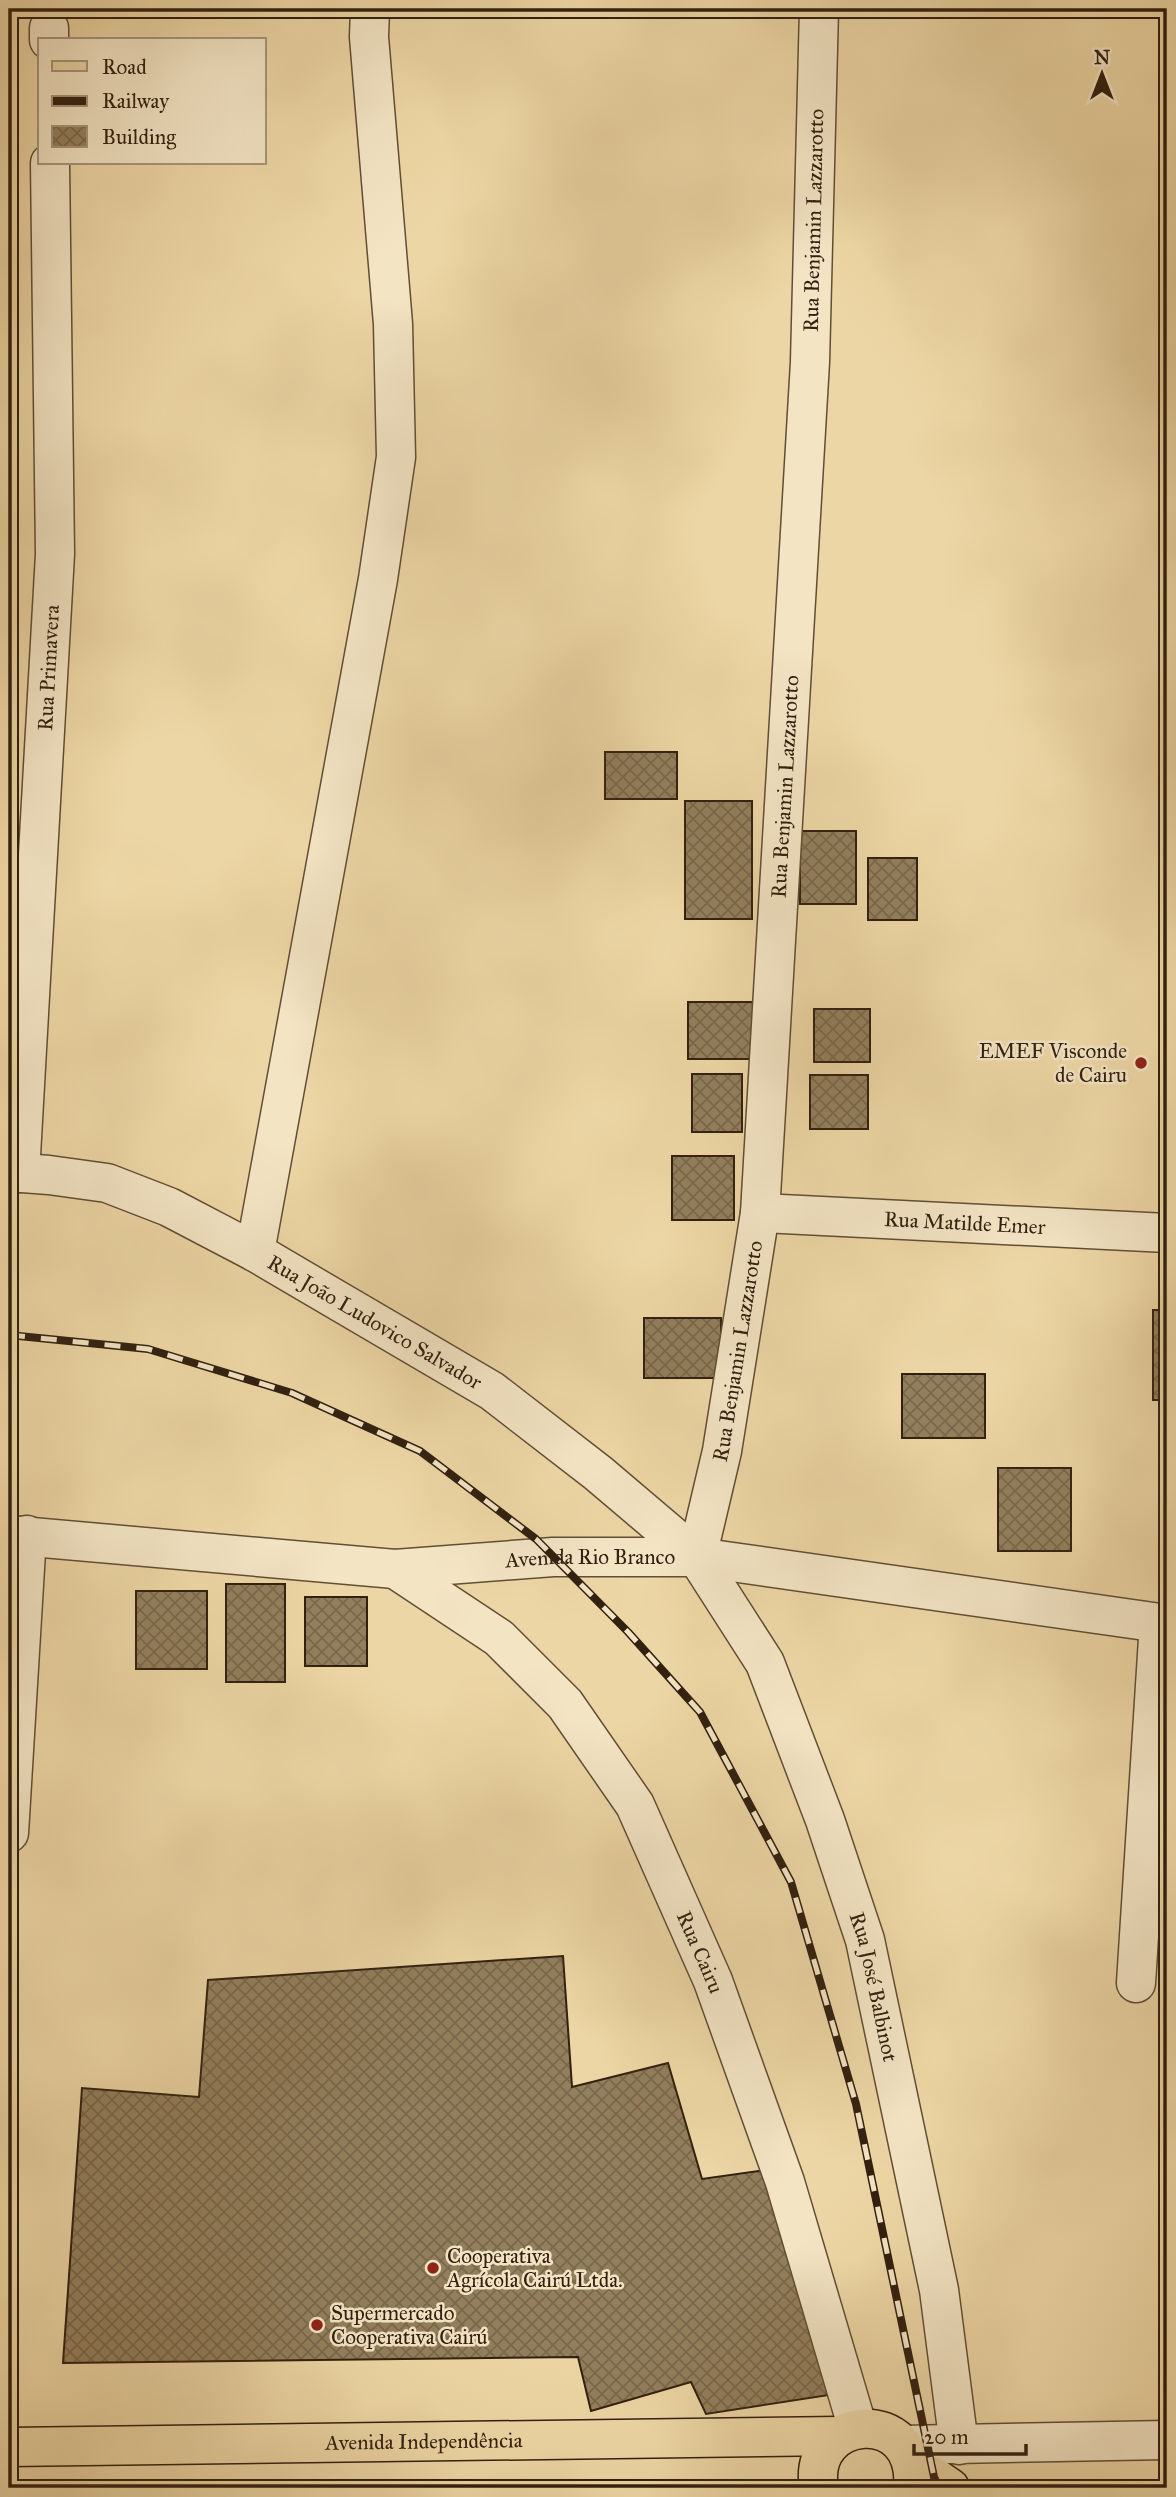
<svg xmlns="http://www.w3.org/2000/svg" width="1176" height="2497" font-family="'IM FELL Great Primer',serif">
<defs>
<pattern id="forest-firs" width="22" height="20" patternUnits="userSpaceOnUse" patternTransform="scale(1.75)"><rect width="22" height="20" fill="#cdb78c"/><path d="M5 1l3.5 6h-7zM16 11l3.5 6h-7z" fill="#b09d78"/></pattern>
<pattern id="building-cross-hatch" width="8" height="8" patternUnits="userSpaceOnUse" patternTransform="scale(1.75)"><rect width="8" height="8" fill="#937f5d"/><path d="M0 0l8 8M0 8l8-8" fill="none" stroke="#79684b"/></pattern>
</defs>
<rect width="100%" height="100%" fill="#edd6a5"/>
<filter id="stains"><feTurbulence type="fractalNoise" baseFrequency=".00286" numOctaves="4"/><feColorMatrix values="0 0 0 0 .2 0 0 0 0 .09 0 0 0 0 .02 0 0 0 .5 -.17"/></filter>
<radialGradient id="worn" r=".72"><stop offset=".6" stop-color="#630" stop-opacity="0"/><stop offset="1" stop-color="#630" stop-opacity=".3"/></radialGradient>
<path fill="url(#forest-firs)" stroke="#806c4e" stroke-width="2" d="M1057,9H1167V17L1059,12Z"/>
<path fill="url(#building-cross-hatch)" stroke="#322010" stroke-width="2" d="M605,752H677V799H605Z
M685,801H752V919H685Z
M800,831H856V904H800Z
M868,858H917V920H868Z
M688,1002H754V1059H688Z
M814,1009H870V1062H814Z
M692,1074H742V1132H692Z
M810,1075H868V1129H810Z
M672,1156H734V1220H672Z
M1153,1310H1167V1400H1153Z
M644,1318H721V1378H644Z
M902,1374H985V1438H902Z
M998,1468H1071V1551H998Z
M226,1584H285V1682H226Z
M136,1591H207V1669H136Z
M305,1597H367V1666H305Z
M563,1956L572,2087L668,2063L702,2179L772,2169L829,2395L706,2414L691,2382L591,2411L578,2357L63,2363L82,2088L199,2097L208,1980Z"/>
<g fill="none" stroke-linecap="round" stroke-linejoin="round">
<defs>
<g id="minor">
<path d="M49,28V40"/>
<path id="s1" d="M9,1172L49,1175L107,1183L169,1207L255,1252L492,1391L598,1473L697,1557L765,1663L825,1820L865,1940L939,2290L959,2445"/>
<path id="s2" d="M20,1173L55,554L50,163"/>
<path id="s3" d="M760,1213L1167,1233"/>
<path d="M255,1252L378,579L396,457L393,324L369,37L370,9"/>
<path id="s4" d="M9,1535L395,1569L553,1557H697L1167,1624"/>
<path id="s5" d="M697,1557L722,1451L760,1213L810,362L819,9"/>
<path id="s6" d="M395,1569L499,1638L565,1704L635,1805L713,1981L785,2182L858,2429"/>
<path d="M9,1833L27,1535"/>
<path d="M1136,1983L1159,1623"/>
<path d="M903,2445L1167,2440"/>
</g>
<g id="major">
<path id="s7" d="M9,2447L839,2436"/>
<path d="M915,2470L934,2477L950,2488"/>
<path d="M819,2488C806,2415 920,2403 913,2488"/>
</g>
</defs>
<use href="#minor" stroke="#614e35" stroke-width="41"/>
<use href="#major" stroke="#322010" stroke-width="41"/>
<use href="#minor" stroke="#f3e4c4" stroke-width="38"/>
<use href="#major" stroke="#edd6a5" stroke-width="38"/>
<defs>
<path id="rail" d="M9,1335L148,1349L292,1393L420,1451L536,1539L628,1632L700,1712L791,1882L856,2104L934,2477L939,2488"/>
</defs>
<use href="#rail" stroke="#322010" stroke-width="8"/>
<use href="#rail" stroke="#f3e4c4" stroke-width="5" stroke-dasharray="16" stroke-linecap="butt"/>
</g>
<g fill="#8f2418" stroke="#f3e4c4" stroke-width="2.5">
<circle cx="1141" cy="1063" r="7"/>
<circle cx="433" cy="2268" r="7"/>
<circle cx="317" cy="2325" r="7"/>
</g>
<g text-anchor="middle" stroke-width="5" stroke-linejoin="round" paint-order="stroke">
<g font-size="21" fill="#322010" stroke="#f3e4c4">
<text dy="7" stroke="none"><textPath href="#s5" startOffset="1344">Rua Benjamin Lazzarotto</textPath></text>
<text dy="7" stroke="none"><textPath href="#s2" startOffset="506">Rua Primavera</textPath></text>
<text dy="7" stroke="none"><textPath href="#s5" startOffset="777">Rua Benjamin Lazzarotto</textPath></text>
<text dy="7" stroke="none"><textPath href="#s3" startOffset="205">Rua Matilde Emer</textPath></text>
<text dy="7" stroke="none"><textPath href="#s1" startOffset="401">Rua João Ludovico Salvador</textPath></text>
<text dy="7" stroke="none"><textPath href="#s5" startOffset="210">Rua Benjamin Lazzarotto</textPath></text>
<text dy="7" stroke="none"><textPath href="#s4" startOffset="583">Avenida Rio Branco</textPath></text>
<text dy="7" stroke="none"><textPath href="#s6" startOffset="502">Rua Cairu</textPath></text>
<text dy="7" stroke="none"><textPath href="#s1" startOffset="1269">Rua José Balbinot</textPath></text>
<text dy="7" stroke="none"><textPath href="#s7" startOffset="415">Avenida Independência</textPath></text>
</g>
<g font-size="21" fill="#322010" stroke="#f3e4c4" text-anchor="start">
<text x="1127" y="1058" text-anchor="end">EMEF Visconde<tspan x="1127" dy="24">de Cairu</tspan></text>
<text x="447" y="2263">Cooperativa<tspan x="447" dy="24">Agrícola Cairú Ltda.</tspan></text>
<text x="331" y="2320">Supermercado<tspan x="331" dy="24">Cooperativa Cairú</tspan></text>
</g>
</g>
<rect width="1176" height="2497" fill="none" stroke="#edd6a5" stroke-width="35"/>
<rect x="10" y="10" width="1155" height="2476" fill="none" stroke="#322010" stroke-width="3.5"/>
<rect x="18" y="18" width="1141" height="2462" fill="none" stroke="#322010" stroke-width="2"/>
<rect x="38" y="38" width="228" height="126" fill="#f3e4c4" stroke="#a6967c" stroke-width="2"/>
<rect x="52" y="61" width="35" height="10" fill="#edd6a5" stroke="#a6967c" stroke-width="2"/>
<text x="102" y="74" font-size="21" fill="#322010">Road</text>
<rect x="52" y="96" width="35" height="10" fill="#322010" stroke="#a6967c" stroke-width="2"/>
<text x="102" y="108" font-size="21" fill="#322010">Railway</text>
<rect x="52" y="126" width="35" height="21" fill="url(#building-cross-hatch)" stroke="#a6967c" stroke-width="2"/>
<text x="102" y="144" font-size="21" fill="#322010">Building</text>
<g transform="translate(1102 74)" stroke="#f3e4c4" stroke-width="5" paint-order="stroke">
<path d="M0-5L12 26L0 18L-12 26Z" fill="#322010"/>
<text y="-10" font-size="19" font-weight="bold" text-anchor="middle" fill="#322010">N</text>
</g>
<path d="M914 2444v10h112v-10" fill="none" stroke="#322010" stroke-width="3.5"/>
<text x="924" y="2444" font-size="21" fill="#322010" stroke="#f3e4c4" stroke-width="5" paint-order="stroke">20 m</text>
<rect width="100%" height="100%" filter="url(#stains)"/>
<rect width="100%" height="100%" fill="url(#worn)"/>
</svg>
